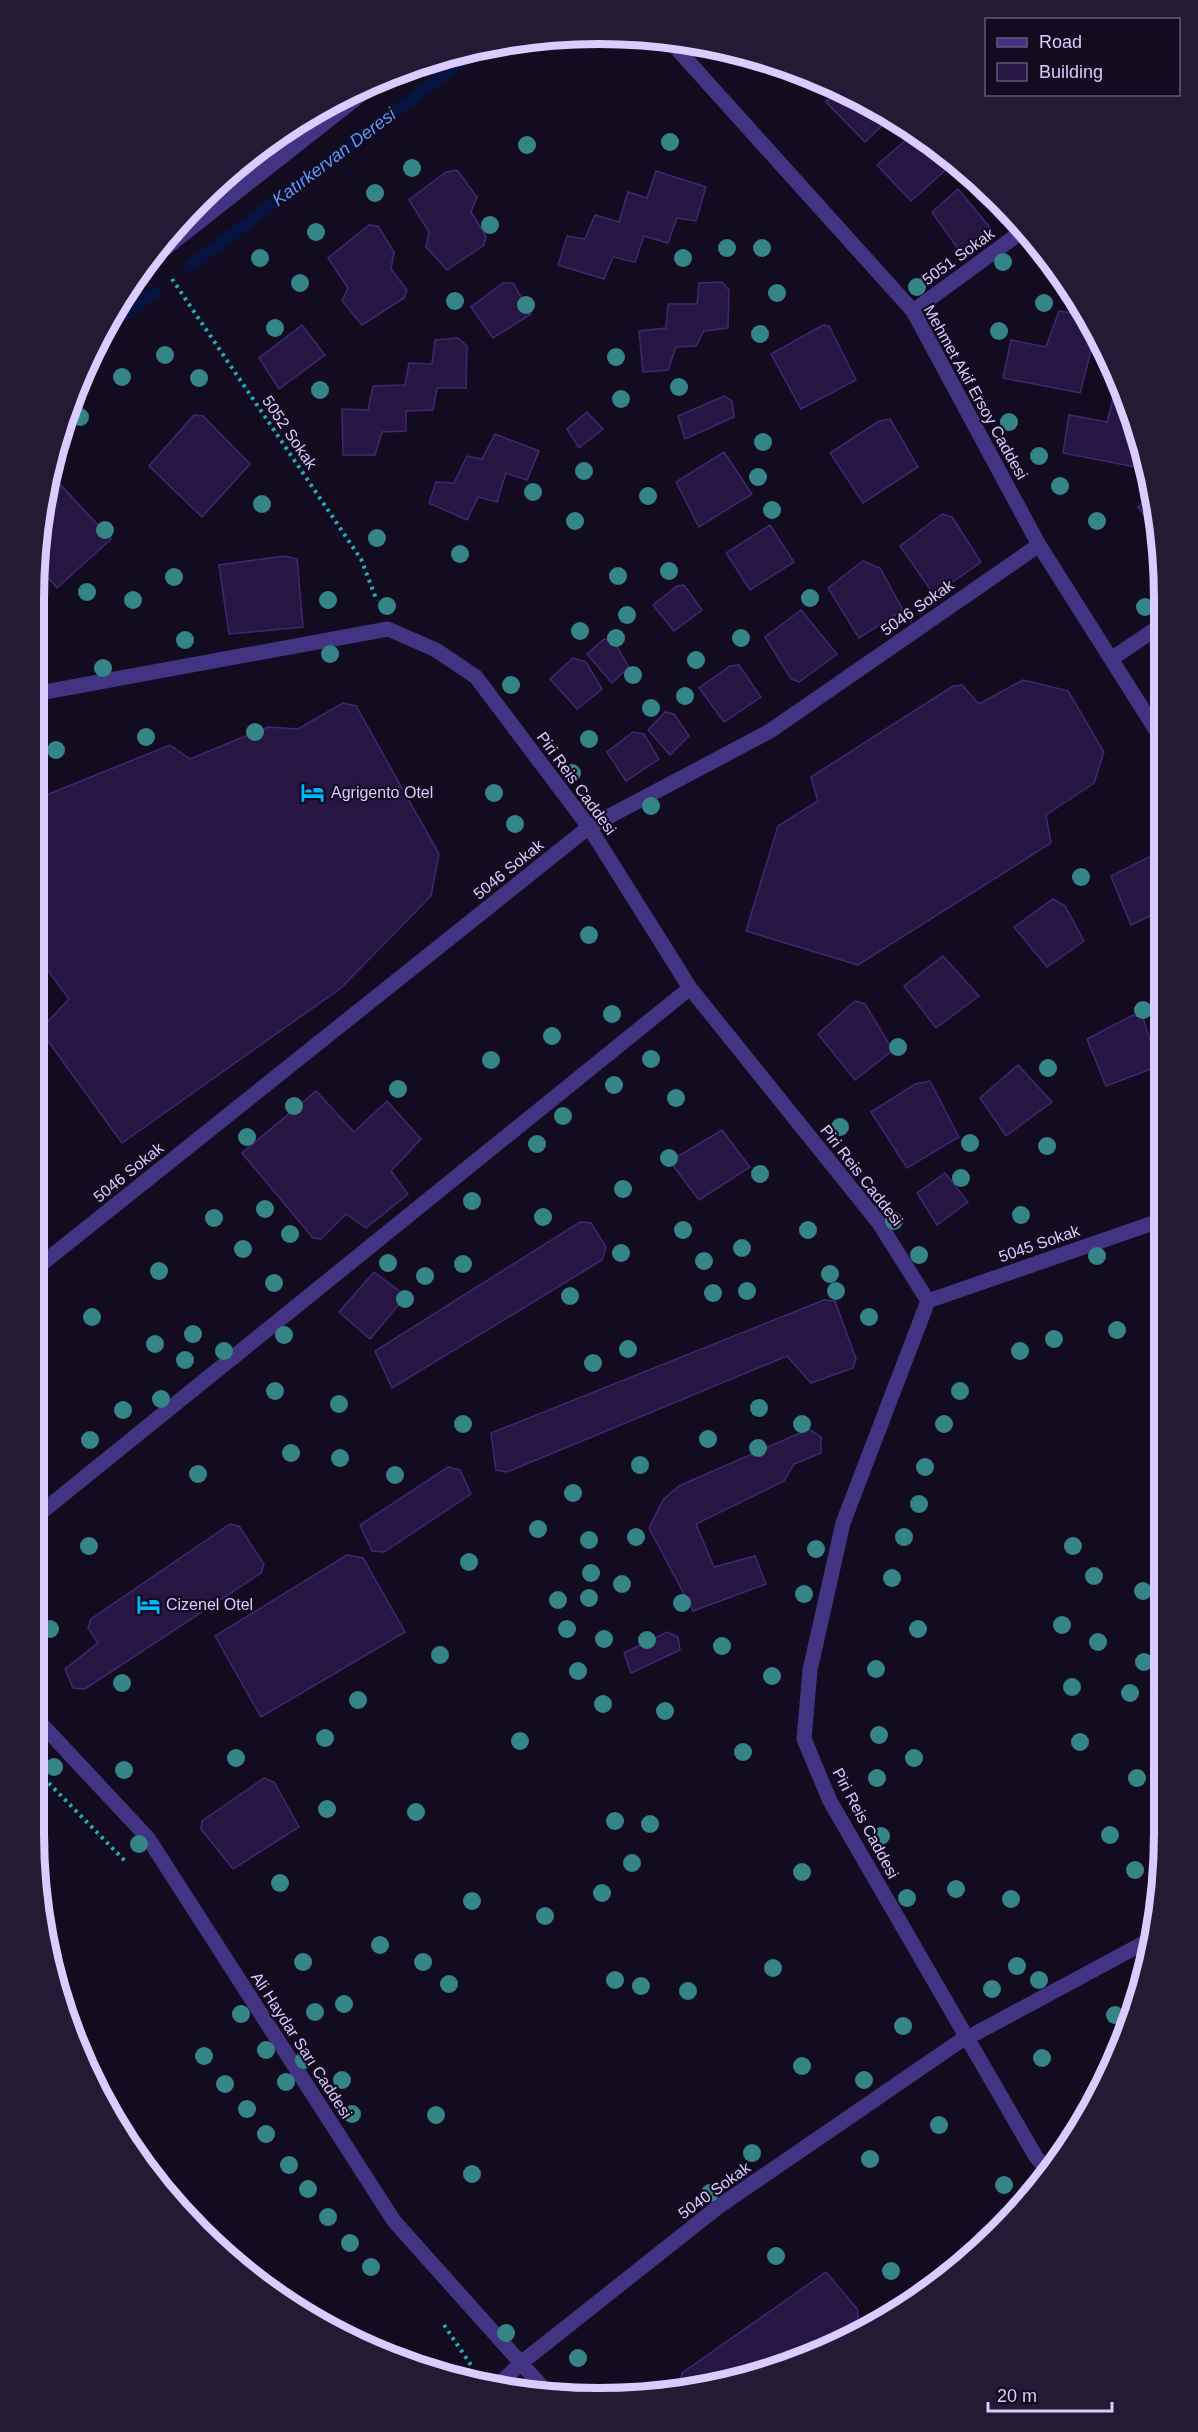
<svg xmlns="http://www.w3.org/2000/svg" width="1198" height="2432" font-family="Arial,sans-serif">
<rect width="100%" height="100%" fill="#130c21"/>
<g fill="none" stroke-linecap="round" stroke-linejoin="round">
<path stroke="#06123f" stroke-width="12" d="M190,266L478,49
M101,333L155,292"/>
</g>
<path fill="#271643" stroke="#412771" stroke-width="1.5" d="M808,76L825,82L819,87Z
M840,88L891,117L865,142L826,102Z
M915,132L948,168L911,201L877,165Z
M457,170L477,197L471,212L486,236L484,245L447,270L426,247L429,232L409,200L446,172Z
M656,171L706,187L696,221L677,218L668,243L644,236L635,262L613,257L604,279L558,265L567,236L585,239L595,215L619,222L628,192L647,198Z
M958,189L991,229L961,253L932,212Z
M369,225L378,226L394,252L391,269L407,290L404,298L362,325L342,301L348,288L328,258Z
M722,282L729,290L728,328L704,331L696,346L676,347L668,370L643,372L639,331L666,328L668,304H697L699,283Z
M503,283H513L531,314L493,338L471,307Z
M1059,311L1083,315L1103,350L1092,347L1080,393L1003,378L1011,340L1046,347Z
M302,325L325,355L279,389L259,358Z
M823,325L829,326L856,380L801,409L771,354Z
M458,338L467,346L466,388H437L433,410L406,411V431L382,432L375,455H343L342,409L368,410L373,386L405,385L409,363L432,364L435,340Z
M1117,384L1123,385L1142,459L1141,468L1063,453L1069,415L1107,422Z
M724,396L732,401L734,417L685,439L678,416Z
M587,412L603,429L579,448L567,429Z
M194,415L203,416L250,464L202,517L149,466Z
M890,419L918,467L863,503L830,453L879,421Z
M495,434L539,451L527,480L506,473L497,502L478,497L467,520L429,503L436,482L454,483L467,456L482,459Z
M724,452L752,494L699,527L676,482Z
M58,482L111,539L57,588L34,562L45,494Z
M1152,496L1160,525V537L1138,507Z
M942,514L952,517L981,562L934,595L900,546Z
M770,525L794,562L750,590L726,553Z
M284,556L297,559L303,627L229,634L219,565Z
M863,561L880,568L903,610L859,638L828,588Z
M684,585L702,610L674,631L653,605L677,586Z
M801,610L837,654L799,682L791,679L765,637Z
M604,639L613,640L629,667L612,683L587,654Z
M573,658L586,662L602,689L577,709L550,679Z
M739,665L761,697L724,722L699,688L730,666Z
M1023,680L1068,691L1104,752L1094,783L1046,815L1051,843L858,965L746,931L778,826L818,801L811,777L953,686L962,685L979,704Z
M343,703L356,706L439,854L431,896L341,988L122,1143L40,1030L69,999L34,952V800L170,745L190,759L268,727L298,729Z
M665,712L674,714L689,736L670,755L648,730Z
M633,732L644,734L659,759L626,781L607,752Z
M1155,854L1161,855V911L1131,925L1111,876Z
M1053,899L1065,906L1084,941L1047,967L1014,927Z
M943,956L979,996L936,1028L904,986Z
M855,1001L865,1004L893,1050L855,1080L818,1034Z
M1133,1015L1143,1018L1159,1066L1106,1086L1087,1039Z
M1018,1065L1052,1102L1006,1136L980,1098Z
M930,1081L959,1137L907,1168L871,1112L915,1084Z
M316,1091L354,1132L387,1101L421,1139L391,1171L408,1194L366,1228L346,1214L321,1239L313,1238L242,1153Z
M722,1130L750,1167L699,1200L674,1167L675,1158Z
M945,1173L968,1202L937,1225L917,1193Z
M580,1222L591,1223L606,1247L602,1260L392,1388L375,1351Z
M374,1272L406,1296L370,1339L339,1312Z
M824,1300L835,1301L856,1359L853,1368L811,1383L787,1356L507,1472L496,1470L491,1433Z
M809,1429L821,1437V1453L794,1464L784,1481L696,1524L714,1567L755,1556L766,1584L693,1611L649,1528L663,1500L679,1486Z
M448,1467L460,1470L471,1494L384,1552L372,1551L360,1525Z
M230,1524L239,1526L264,1564L261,1573L85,1689L73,1688L65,1669L98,1643L88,1628L91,1619Z
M347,1555L363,1558L405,1632L261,1717L215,1636Z
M667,1632L678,1637L680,1650L631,1673L624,1653Z
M264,1778L274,1782L299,1827L233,1869L201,1829L202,1821Z
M826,2272L858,2310V2321L814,2351L686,2390L680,2382L682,2373Z"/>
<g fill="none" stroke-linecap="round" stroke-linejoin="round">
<path stroke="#26aab9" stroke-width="4" stroke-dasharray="3 4.5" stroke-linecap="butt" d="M172,279L361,559L377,601
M33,1767L125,1861
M444,2325L473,2368"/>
<path stroke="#433483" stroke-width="15" d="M669,40L913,311L1039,545L1161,738
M143,266L378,81
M913,311L1024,230
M1111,659L1160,626
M34,694L388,629L436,650L476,677L589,827L690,988L879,1223L928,1301L843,1523L810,1670L804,1739L830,1801L1036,2157L1046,2168
M34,1270L589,827L770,731L1039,545
M928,1301L1162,1220
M33,1519L690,988
M33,1715L148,1838L394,2221L545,2390
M495,2388L521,2363L718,2207L966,2037H969L1153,1938"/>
</g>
<g fill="#358486">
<circle cx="670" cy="142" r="9"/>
<circle cx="527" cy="145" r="9"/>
<circle cx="412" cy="168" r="9"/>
<circle cx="375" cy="193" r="9"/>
<circle cx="490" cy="225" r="9"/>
<circle cx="316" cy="232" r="9"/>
<circle cx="727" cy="248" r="9"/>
<circle cx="762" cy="248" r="9"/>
<circle cx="260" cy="258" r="9"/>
<circle cx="683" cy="258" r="9"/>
<circle cx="1003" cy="262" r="9"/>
<circle cx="300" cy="283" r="9"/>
<circle cx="917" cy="287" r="9"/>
<circle cx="777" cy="293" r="9"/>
<circle cx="455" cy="301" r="9"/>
<circle cx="1044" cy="303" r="9"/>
<circle cx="526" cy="305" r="9"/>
<circle cx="275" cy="328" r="9"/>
<circle cx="999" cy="331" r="9"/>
<circle cx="760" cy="334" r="9"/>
<circle cx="165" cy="355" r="9"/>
<circle cx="616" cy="357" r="9"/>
<circle cx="122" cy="377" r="9"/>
<circle cx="199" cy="378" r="9"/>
<circle cx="679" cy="387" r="9"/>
<circle cx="320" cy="390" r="9"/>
<circle cx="621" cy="399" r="9"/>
<circle cx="80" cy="417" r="9"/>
<circle cx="1009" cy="422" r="9"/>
<circle cx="763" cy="442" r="9"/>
<circle cx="1039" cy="456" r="9"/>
<circle cx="584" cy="471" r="9"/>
<circle cx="758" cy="477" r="9"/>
<circle cx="1060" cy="486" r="9"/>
<circle cx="533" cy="492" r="9"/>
<circle cx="648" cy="496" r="9"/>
<circle cx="262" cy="504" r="9"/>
<circle cx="772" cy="510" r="9"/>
<circle cx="575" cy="521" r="9"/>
<circle cx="1097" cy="521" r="9"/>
<circle cx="105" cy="530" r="9"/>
<circle cx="377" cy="538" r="9"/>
<circle cx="460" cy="554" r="9"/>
<circle cx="669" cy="571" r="9"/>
<circle cx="618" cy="576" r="9"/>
<circle cx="174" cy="577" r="9"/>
<circle cx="87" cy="592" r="9"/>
<circle cx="810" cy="598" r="9"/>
<circle cx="133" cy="600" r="9"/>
<circle cx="328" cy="600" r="9"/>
<circle cx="387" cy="606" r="9"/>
<circle cx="1145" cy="607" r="9"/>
<circle cx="627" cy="615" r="9"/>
<circle cx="580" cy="631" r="9"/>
<circle cx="616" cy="638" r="9"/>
<circle cx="741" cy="638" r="9"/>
<circle cx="185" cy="640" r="9"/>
<circle cx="330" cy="654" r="9"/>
<circle cx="696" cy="660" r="9"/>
<circle cx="103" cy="668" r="9"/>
<circle cx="633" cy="675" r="9"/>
<circle cx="511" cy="685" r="9"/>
<circle cx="685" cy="696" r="9"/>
<circle cx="651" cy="708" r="9"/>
<circle cx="255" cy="732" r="9"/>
<circle cx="146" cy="737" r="9"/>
<circle cx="589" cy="739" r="9"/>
<circle cx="56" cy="750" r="9"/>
<circle cx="572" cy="773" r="9"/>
<circle cx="494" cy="793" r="9"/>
<circle cx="651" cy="806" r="9"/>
<circle cx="515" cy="824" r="9"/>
<circle cx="1081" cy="877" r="9"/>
<circle cx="589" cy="935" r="9"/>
<circle cx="1143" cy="1010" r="9"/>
<circle cx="612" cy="1014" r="9"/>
<circle cx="552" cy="1036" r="9"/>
<circle cx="898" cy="1047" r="9"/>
<circle cx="651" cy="1059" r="9"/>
<circle cx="491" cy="1060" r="9"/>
<circle cx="1048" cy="1068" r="9"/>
<circle cx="614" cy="1085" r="9"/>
<circle cx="398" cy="1089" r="9"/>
<circle cx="676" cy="1098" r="9"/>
<circle cx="294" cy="1106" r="9"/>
<circle cx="563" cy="1116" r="9"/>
<circle cx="840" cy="1127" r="9"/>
<circle cx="247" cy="1137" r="9"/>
<circle cx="970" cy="1143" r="9"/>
<circle cx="537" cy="1144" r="9"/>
<circle cx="1047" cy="1146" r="9"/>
<circle cx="669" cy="1158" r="9"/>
<circle cx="760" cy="1174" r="9"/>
<circle cx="961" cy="1178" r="9"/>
<circle cx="623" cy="1189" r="9"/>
<circle cx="472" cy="1201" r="9"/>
<circle cx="265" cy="1209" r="9"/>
<circle cx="1021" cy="1215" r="9"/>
<circle cx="543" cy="1217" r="9"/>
<circle cx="214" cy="1218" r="9"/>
<circle cx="894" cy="1221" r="9"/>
<circle cx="683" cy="1230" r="9"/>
<circle cx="808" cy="1230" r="9"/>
<circle cx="290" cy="1234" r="9"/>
<circle cx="742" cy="1248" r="9"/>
<circle cx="243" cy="1249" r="9"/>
<circle cx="621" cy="1253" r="9"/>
<circle cx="919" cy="1255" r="9"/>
<circle cx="1097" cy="1256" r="9"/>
<circle cx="704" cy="1261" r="9"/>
<circle cx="388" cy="1263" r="9"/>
<circle cx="463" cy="1264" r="9"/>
<circle cx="159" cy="1271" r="9"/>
<circle cx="830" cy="1274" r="9"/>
<circle cx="425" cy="1276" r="9"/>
<circle cx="274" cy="1283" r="9"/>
<circle cx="747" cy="1291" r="9"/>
<circle cx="836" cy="1291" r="9"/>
<circle cx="713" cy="1293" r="9"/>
<circle cx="570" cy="1296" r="9"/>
<circle cx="405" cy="1299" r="9"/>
<circle cx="92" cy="1317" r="9"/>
<circle cx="869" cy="1317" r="9"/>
<circle cx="1117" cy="1330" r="9"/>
<circle cx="193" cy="1334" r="9"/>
<circle cx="284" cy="1335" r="9"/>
<circle cx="1054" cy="1339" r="9"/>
<circle cx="155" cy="1344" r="9"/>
<circle cx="628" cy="1349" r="9"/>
<circle cx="224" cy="1351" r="9"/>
<circle cx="1020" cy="1351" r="9"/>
<circle cx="185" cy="1360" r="9"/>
<circle cx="593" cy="1363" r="9"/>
<circle cx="275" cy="1391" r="9"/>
<circle cx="960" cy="1391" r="9"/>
<circle cx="161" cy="1399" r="9"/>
<circle cx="339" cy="1404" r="9"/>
<circle cx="759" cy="1408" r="9"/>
<circle cx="123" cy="1410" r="9"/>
<circle cx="463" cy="1424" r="9"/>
<circle cx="802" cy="1424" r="9"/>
<circle cx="944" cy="1424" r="9"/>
<circle cx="708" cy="1439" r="9"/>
<circle cx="90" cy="1440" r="9"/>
<circle cx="758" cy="1448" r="9"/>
<circle cx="291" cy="1453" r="9"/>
<circle cx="340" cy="1458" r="9"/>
<circle cx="640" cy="1465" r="9"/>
<circle cx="925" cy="1467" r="9"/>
<circle cx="198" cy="1474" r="9"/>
<circle cx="395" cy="1475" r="9"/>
<circle cx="573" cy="1493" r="9"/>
<circle cx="919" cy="1504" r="9"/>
<circle cx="538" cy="1529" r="9"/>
<circle cx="636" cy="1537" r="9"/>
<circle cx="904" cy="1537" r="9"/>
<circle cx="589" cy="1540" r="9"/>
<circle cx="89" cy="1546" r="9"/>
<circle cx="1073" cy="1546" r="9"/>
<circle cx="816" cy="1549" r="9"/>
<circle cx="469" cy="1562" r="9"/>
<circle cx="591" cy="1573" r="9"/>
<circle cx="1094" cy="1576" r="9"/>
<circle cx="892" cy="1578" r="9"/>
<circle cx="622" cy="1584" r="9"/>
<circle cx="1143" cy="1591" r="9"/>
<circle cx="804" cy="1594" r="9"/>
<circle cx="589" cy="1598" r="9"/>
<circle cx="558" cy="1600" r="9"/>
<circle cx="682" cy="1603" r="9"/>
<circle cx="1062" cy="1625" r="9"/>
<circle cx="50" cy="1629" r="9"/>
<circle cx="567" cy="1629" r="9"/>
<circle cx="918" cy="1629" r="9"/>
<circle cx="604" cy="1639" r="9"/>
<circle cx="647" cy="1640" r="9"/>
<circle cx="1098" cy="1642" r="9"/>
<circle cx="722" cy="1646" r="9"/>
<circle cx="440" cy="1655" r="9"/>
<circle cx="1144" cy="1662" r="9"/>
<circle cx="876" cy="1669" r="9"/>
<circle cx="578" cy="1671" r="9"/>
<circle cx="772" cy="1676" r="9"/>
<circle cx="122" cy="1683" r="9"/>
<circle cx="1072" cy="1687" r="9"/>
<circle cx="1130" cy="1693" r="9"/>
<circle cx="358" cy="1700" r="9"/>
<circle cx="603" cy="1704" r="9"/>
<circle cx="665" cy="1711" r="9"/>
<circle cx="879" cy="1735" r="9"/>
<circle cx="325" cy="1738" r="9"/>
<circle cx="520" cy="1741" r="9"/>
<circle cx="1080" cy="1742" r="9"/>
<circle cx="743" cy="1752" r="9"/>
<circle cx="236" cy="1758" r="9"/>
<circle cx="914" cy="1758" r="9"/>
<circle cx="54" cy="1767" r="9"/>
<circle cx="124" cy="1770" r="9"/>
<circle cx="877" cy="1778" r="9"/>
<circle cx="1137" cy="1778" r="9"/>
<circle cx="327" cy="1809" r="9"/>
<circle cx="416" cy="1812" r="9"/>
<circle cx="615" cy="1821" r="9"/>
<circle cx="650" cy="1824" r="9"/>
<circle cx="1110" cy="1835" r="9"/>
<circle cx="881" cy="1836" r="9"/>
<circle cx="139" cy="1844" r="9"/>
<circle cx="632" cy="1863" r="9"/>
<circle cx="1135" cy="1870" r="9"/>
<circle cx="802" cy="1872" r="9"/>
<circle cx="280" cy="1883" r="9"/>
<circle cx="956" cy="1889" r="9"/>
<circle cx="602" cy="1893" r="9"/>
<circle cx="907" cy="1898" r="9"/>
<circle cx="1011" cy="1899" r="9"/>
<circle cx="472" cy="1901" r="9"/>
<circle cx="545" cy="1916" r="9"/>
<circle cx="380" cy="1945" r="9"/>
<circle cx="303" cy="1962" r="9"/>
<circle cx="423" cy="1962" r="9"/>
<circle cx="1017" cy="1966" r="9"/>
<circle cx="773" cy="1968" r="9"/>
<circle cx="615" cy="1980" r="9"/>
<circle cx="1039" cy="1980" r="9"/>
<circle cx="449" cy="1984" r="9"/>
<circle cx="641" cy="1986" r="9"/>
<circle cx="992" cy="1989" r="9"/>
<circle cx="688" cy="1991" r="9"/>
<circle cx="344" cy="2004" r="9"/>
<circle cx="315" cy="2012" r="9"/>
<circle cx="241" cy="2014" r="9"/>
<circle cx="1115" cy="2015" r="9"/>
<circle cx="903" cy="2026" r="9"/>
<circle cx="266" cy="2050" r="9"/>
<circle cx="204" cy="2056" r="9"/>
<circle cx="1042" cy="2058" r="9"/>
<circle cx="304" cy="2060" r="9"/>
<circle cx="802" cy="2066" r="9"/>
<circle cx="342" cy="2080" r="9"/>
<circle cx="864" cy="2080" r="9"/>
<circle cx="286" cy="2082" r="9"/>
<circle cx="225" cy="2084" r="9"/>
<circle cx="247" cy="2109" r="9"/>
<circle cx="352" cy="2114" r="9"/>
<circle cx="436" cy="2115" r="9"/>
<circle cx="939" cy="2125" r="9"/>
<circle cx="266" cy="2134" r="9"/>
<circle cx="752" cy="2153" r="9"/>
<circle cx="870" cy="2159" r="9"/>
<circle cx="289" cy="2165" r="9"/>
<circle cx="472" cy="2174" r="9"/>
<circle cx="1004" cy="2185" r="9"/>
<circle cx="308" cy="2189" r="9"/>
<circle cx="710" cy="2193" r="9"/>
<circle cx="328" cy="2217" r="9"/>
<circle cx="350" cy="2243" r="9"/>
<circle cx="776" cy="2256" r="9"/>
<circle cx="371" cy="2267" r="9"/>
<circle cx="891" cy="2271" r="9"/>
<circle cx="506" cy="2333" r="9"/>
<circle cx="578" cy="2358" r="9"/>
</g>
<defs>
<symbol id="hotel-bare" viewBox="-9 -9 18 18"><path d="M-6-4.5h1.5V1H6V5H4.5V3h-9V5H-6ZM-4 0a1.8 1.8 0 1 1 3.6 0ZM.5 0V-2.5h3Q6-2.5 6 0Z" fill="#00b7f7" stroke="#130c21" stroke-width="2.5" paint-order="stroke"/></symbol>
</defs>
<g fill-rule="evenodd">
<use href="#hotel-bare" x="296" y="776" width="33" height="33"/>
<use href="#hotel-bare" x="132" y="1588" width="33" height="33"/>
</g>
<g text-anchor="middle" stroke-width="4.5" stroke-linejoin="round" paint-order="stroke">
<g font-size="16" fill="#daccff" stroke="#130c21">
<text transform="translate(958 256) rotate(-36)" y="6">5051 Sokak</text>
<text transform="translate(976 392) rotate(61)" y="6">Mehmet Akif Ersoy Caddesi</text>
<text transform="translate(290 432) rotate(56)" y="6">5052 Sokak</text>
<text transform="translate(917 607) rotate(-35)" y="6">5046 Sokak</text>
<text transform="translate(577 783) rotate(54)" y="6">Piri Reis Caddesi</text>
<text transform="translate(508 869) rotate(-39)" y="6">5046 Sokak</text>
<text transform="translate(128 1172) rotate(-39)" y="6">5046 Sokak</text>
<text transform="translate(862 1175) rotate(52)" y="6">Piri Reis Caddesi</text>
<text transform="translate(1039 1243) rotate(-19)" y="6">5045 Sokak</text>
<text transform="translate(866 1823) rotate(62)" y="6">Piri Reis Caddesi</text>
<text transform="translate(302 2045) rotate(57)" y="6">Ali Haydar Sarı Caddesi</text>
<text transform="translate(714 2190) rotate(-36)" y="6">5040 Sokak</text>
</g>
<g font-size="16" fill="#daccff" stroke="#130c21" text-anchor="start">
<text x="331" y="798">Agrigento Otel</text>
<text x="166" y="1610">Cizenel Otel</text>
</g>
<g font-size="18" font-style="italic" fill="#5a98ff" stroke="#130c21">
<text transform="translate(334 157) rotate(-37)" y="6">Katırkervan Deresi</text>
</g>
</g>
<path d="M0 0H1198V2432H0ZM599 44H599A555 555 0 0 1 1154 599V1833A555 555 0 0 1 599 2388H599A555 555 0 0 1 44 1833V599A555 555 0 0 1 599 44Z" fill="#231b33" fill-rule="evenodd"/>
<path fill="none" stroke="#daccff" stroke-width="8" d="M599 44H599A555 555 0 0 1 1154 599V1833A555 555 0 0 1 599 2388H599A555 555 0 0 1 44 1833V599A555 555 0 0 1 599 44Z"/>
<rect x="985" y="18" width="195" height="78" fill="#130c21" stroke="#63597a" stroke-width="1.5"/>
<rect x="997" y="38" width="30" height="9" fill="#433483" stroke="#63597a" stroke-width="1.5"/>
<text x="1039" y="48" font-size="18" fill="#daccff">Road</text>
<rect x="997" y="63" width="30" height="18" fill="#271643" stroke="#63597a" stroke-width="1.5"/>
<text x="1039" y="78" font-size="18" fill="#daccff">Building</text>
<path d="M988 2402v9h124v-9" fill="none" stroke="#daccff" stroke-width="3"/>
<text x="997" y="2402" font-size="18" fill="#daccff" stroke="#130c21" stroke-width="4.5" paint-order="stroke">20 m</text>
</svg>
